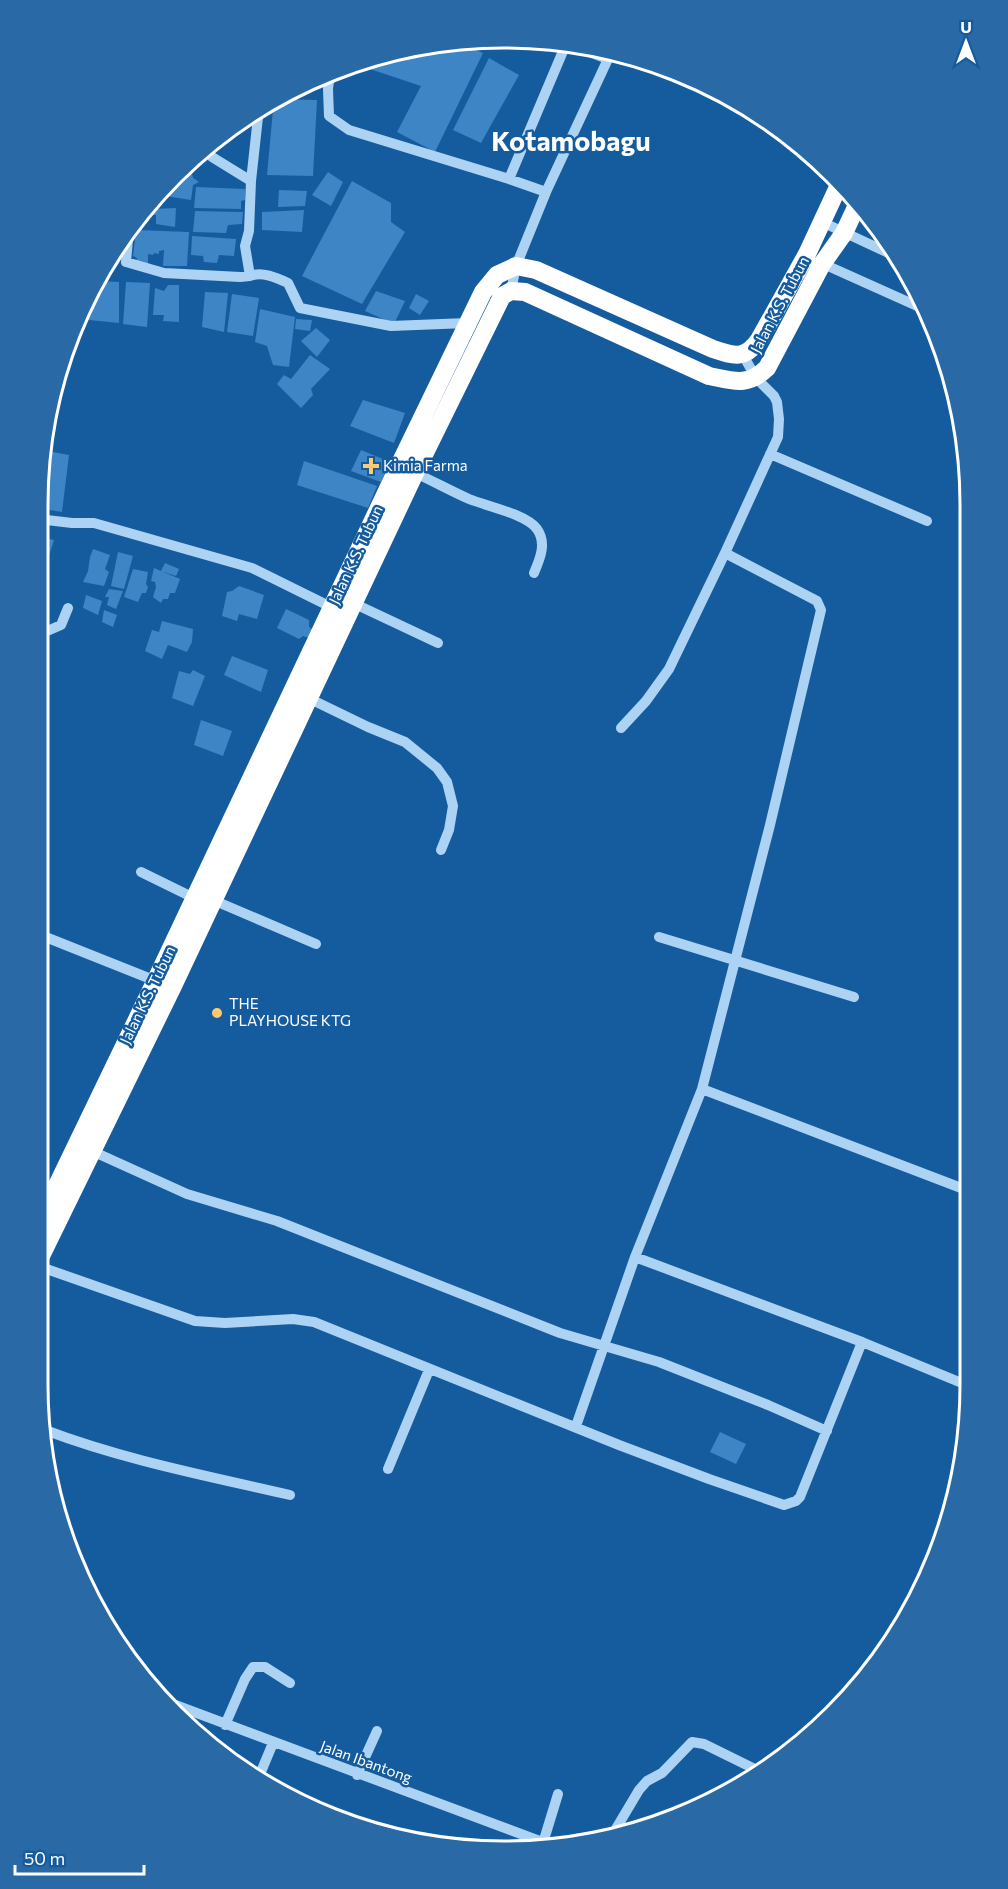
<svg xmlns="http://www.w3.org/2000/svg" width="1008" height="1889" font-family="Commissioner,sans-serif">
<rect width="100%" height="100%" fill="#155c9e"/>
<path fill="#3d85c5" d="M443,41H453L483,53L435,152L397,132L421,86L364,67L368,59Z
M489,58L519,75L481,143L453,130Z
M274,99L317,100L313,176L267,175Z
M208,145L205,159L198,160L196,164L190,165L193,178L199,182L193,185L191,200L159,195L197,153Z
M328,172L343,182L331,206L312,195Z
M352,181L391,203V222L405,232L362,304L302,276Z
M196,187L245,189V200L241,201V209L194,208Z
M279,190L307,191L305,206L278,207Z
M176,208L175,227L156,224V215H153V209Z
M304,210L302,232L262,230V212Z
M195,211L243,212L242,224L228,225L226,233L193,232Z
M136,230L189,232L187,266H163L164,250L159,251V254L154,253L153,255L148,254V264L136,263L137,258L133,256Z
M192,236L236,239L234,256L219,255L217,263L204,262L203,256L191,255Z
M119,243V264L106,265Z
M96,281L119,282V323L79,319L86,297Z
M126,282L150,283L147,327L123,324Z
M168,285H179V322L163,321L164,315H153L155,288L164,291Z
M376,291L405,301L394,324L365,311Z
M205,292L228,293L224,332L202,327Z
M232,294L259,298L253,336L227,332Z
M416,294L429,301L420,315L409,308Z
M260,309L295,317L289,367L273,365L267,346L255,342Z
M296,319L312,320L310,331L295,329Z
M316,328L330,340L317,357L301,341Z
M310,355L330,369L311,389L313,395L301,408L277,384L284,375L291,379Z
M61,364L64,374L55,396L51,397L53,383Z
M363,400L405,413L394,443L350,426Z
M42,450L69,455L62,512L38,508V474Z
M361,450L390,462L381,482L351,471Z
M304,461L377,486L368,508L297,485Z
M38,532H43L45,538L54,540L44,572H38Z
M93,549L110,555L105,569L109,572L104,586L83,582L88,571L90,557Z
M118,552L133,556L124,589L111,586Z
M165,563L179,569L176,576L161,571Z
M154,568L180,579L175,593H170L168,599H163L161,603L153,597L156,587L155,582L151,581Z
M133,569L148,572L146,584L148,587L146,593H142L138,602L124,597Z
M239,586L264,595L257,619L239,614L237,621L222,616L227,592L232,591Z
M109,589L123,591L116,609L107,605L109,597H105Z
M86,595L102,601L98,615L83,608Z
M286,609L309,620V627L312,629L309,638L303,636L299,639L277,628Z
M104,610L117,615L113,627L102,622Z
M162,621L193,629L192,642L187,652L168,645L162,659L145,651L152,630L159,632Z
M232,656L268,670L261,692L224,675Z
M193,670L205,676L193,706L172,698L179,671L190,674Z
M201,720L232,731L223,756L194,745Z
M720,1432L746,1444L736,1464L710,1452Z"/>
<g fill="none" stroke-linecap="round" stroke-linejoin="round">
<path stroke="#acd2f4" stroke-width="10" d="M565,43L608,59
M330,73L328,89L329,116L349,130L509,179L546,192
M259,108L251,181L249,231L245,246L250,276C262,271 277,278 288,283L300,308L391,326L467,323
M212,157L251,181
M509,179L566,44
M822,222L895,256
M129,228L126,262L164,273L240,277L250,276
M819,262L926,310
M511,291L516,266L546,192L608,59L614,52
M770,454L927,521
M415,473C433,481 451,491 469,499C486,506 526,514 537,529C547,543 540,559 534,573
M38,519L72,523H94L252,568L333,608
M353,603L438,643
M38,635L61,625L68,608
M304,696L368,727L405,742L437,768L447,782L453,806L449,830L441,850
M621,728L646,701L669,669L725,553L778,437L779,419L777,402L774,396L756,378L743,355
M141,872L194,898
M213,900L316,944
M38,934L161,983
M659,937L854,997
M702,1089L969,1191
M92,1151L187,1194L277,1221L560,1333L659,1362L768,1405L827,1431
M635,1257L862,1342L969,1386
M38,1266L195,1321L225,1323L293,1319L314,1322L619,1445L709,1479L784,1505L796,1501L800,1497L862,1342
M576,1426L635,1257L702,1089L770,825L821,610L817,601L725,553
M45,1430C124,1460 208,1476 290,1495
M388,1469L429,1370
M170,1703L553,1846
M225,1725L245,1679L253,1667H265L290,1683
M357,1775L377,1731
M258,1779L273,1743
M614,1832L639,1790L647,1781L662,1773L692,1742L704,1744L763,1773
M543,1843L558,1794"/>
<path stroke="#fff" stroke-width="18" d="M38,1225L156,980L393,478L483,292L497,275L516,266L536,270L713,349C734,356 745,360 759,340L807,254L840,183
M38,1262L172,988L415,473L502,296L511,291L525,292L709,376C734,381 747,387 767,368L822,264L844,233L858,203"/>
</g>
<g fill="#ffca6f" stroke="#155c9e" stroke-width="2">
<path d="M368 457h6v6h6v6h-6v6h-6v-6h-6v-6h6z"/>
<circle cx="217" cy="1013" r="6"/>
</g>
<g text-anchor="middle" stroke-width="5" stroke-linejoin="round" paint-order="stroke">
<g font-size="15" fill="#fff" stroke="#155c9e">
<text transform="translate(780 305) rotate(-62)" y="5">Jalan K.S. Tubun</text>
<text transform="translate(356 555) rotate(-65)" y="5">Jalan K.S. Tubun</text>
<text transform="translate(148 995) rotate(-64)" y="5">Jalan K.S. Tubun</text>
<text transform="translate(366 1762) rotate(20)" y="5">Jalan Ibantong</text>
</g>
<g font-size="15" fill="#fff" stroke="#155c9e" text-anchor="start">
<text x="383" y="471">Kimia Farma</text>
<text x="229" y="1009">THE<tspan x="229" dy="17">PLAYHOUSE KTG</tspan></text>
</g>
<g font-size="27" font-weight="bold" fill="#fff" stroke="#155c9e">
<text x="571" y="151">Kotamobagu</text>
</g>
</g>
<path d="M0 0H1008V1889H0ZM504 48H504A456 456 0 0 1 960 504V1385A456 456 0 0 1 504 1841H504A456 456 0 0 1 48 1385V504A456 456 0 0 1 504 48Z" fill="#2869a6" fill-rule="evenodd"/>
<path fill="none" stroke="#fff" stroke-width="3" d="M504 48H504A456 456 0 0 1 960 504V1385A456 456 0 0 1 504 1841H504A456 456 0 0 1 48 1385V504A456 456 0 0 1 504 48Z"/>
<g transform="translate(966 42)" stroke="#155c9e" stroke-width="4.5" paint-order="stroke">
<path d="M0-4.5L10 22L0 15L-10 22Z" fill="#ffffff"/>
<text y="-9" font-size="16" font-weight="bold" text-anchor="middle" fill="#ffffff">U</text>
</g>
<path d="M15 1865v9h129v-9" fill="none" stroke="#ffffff" stroke-width="3"/>
<text x="24" y="1865" font-size="18" fill="#ffffff" stroke="#155c9e" stroke-width="4.5" paint-order="stroke">50 m</text>
</svg>
